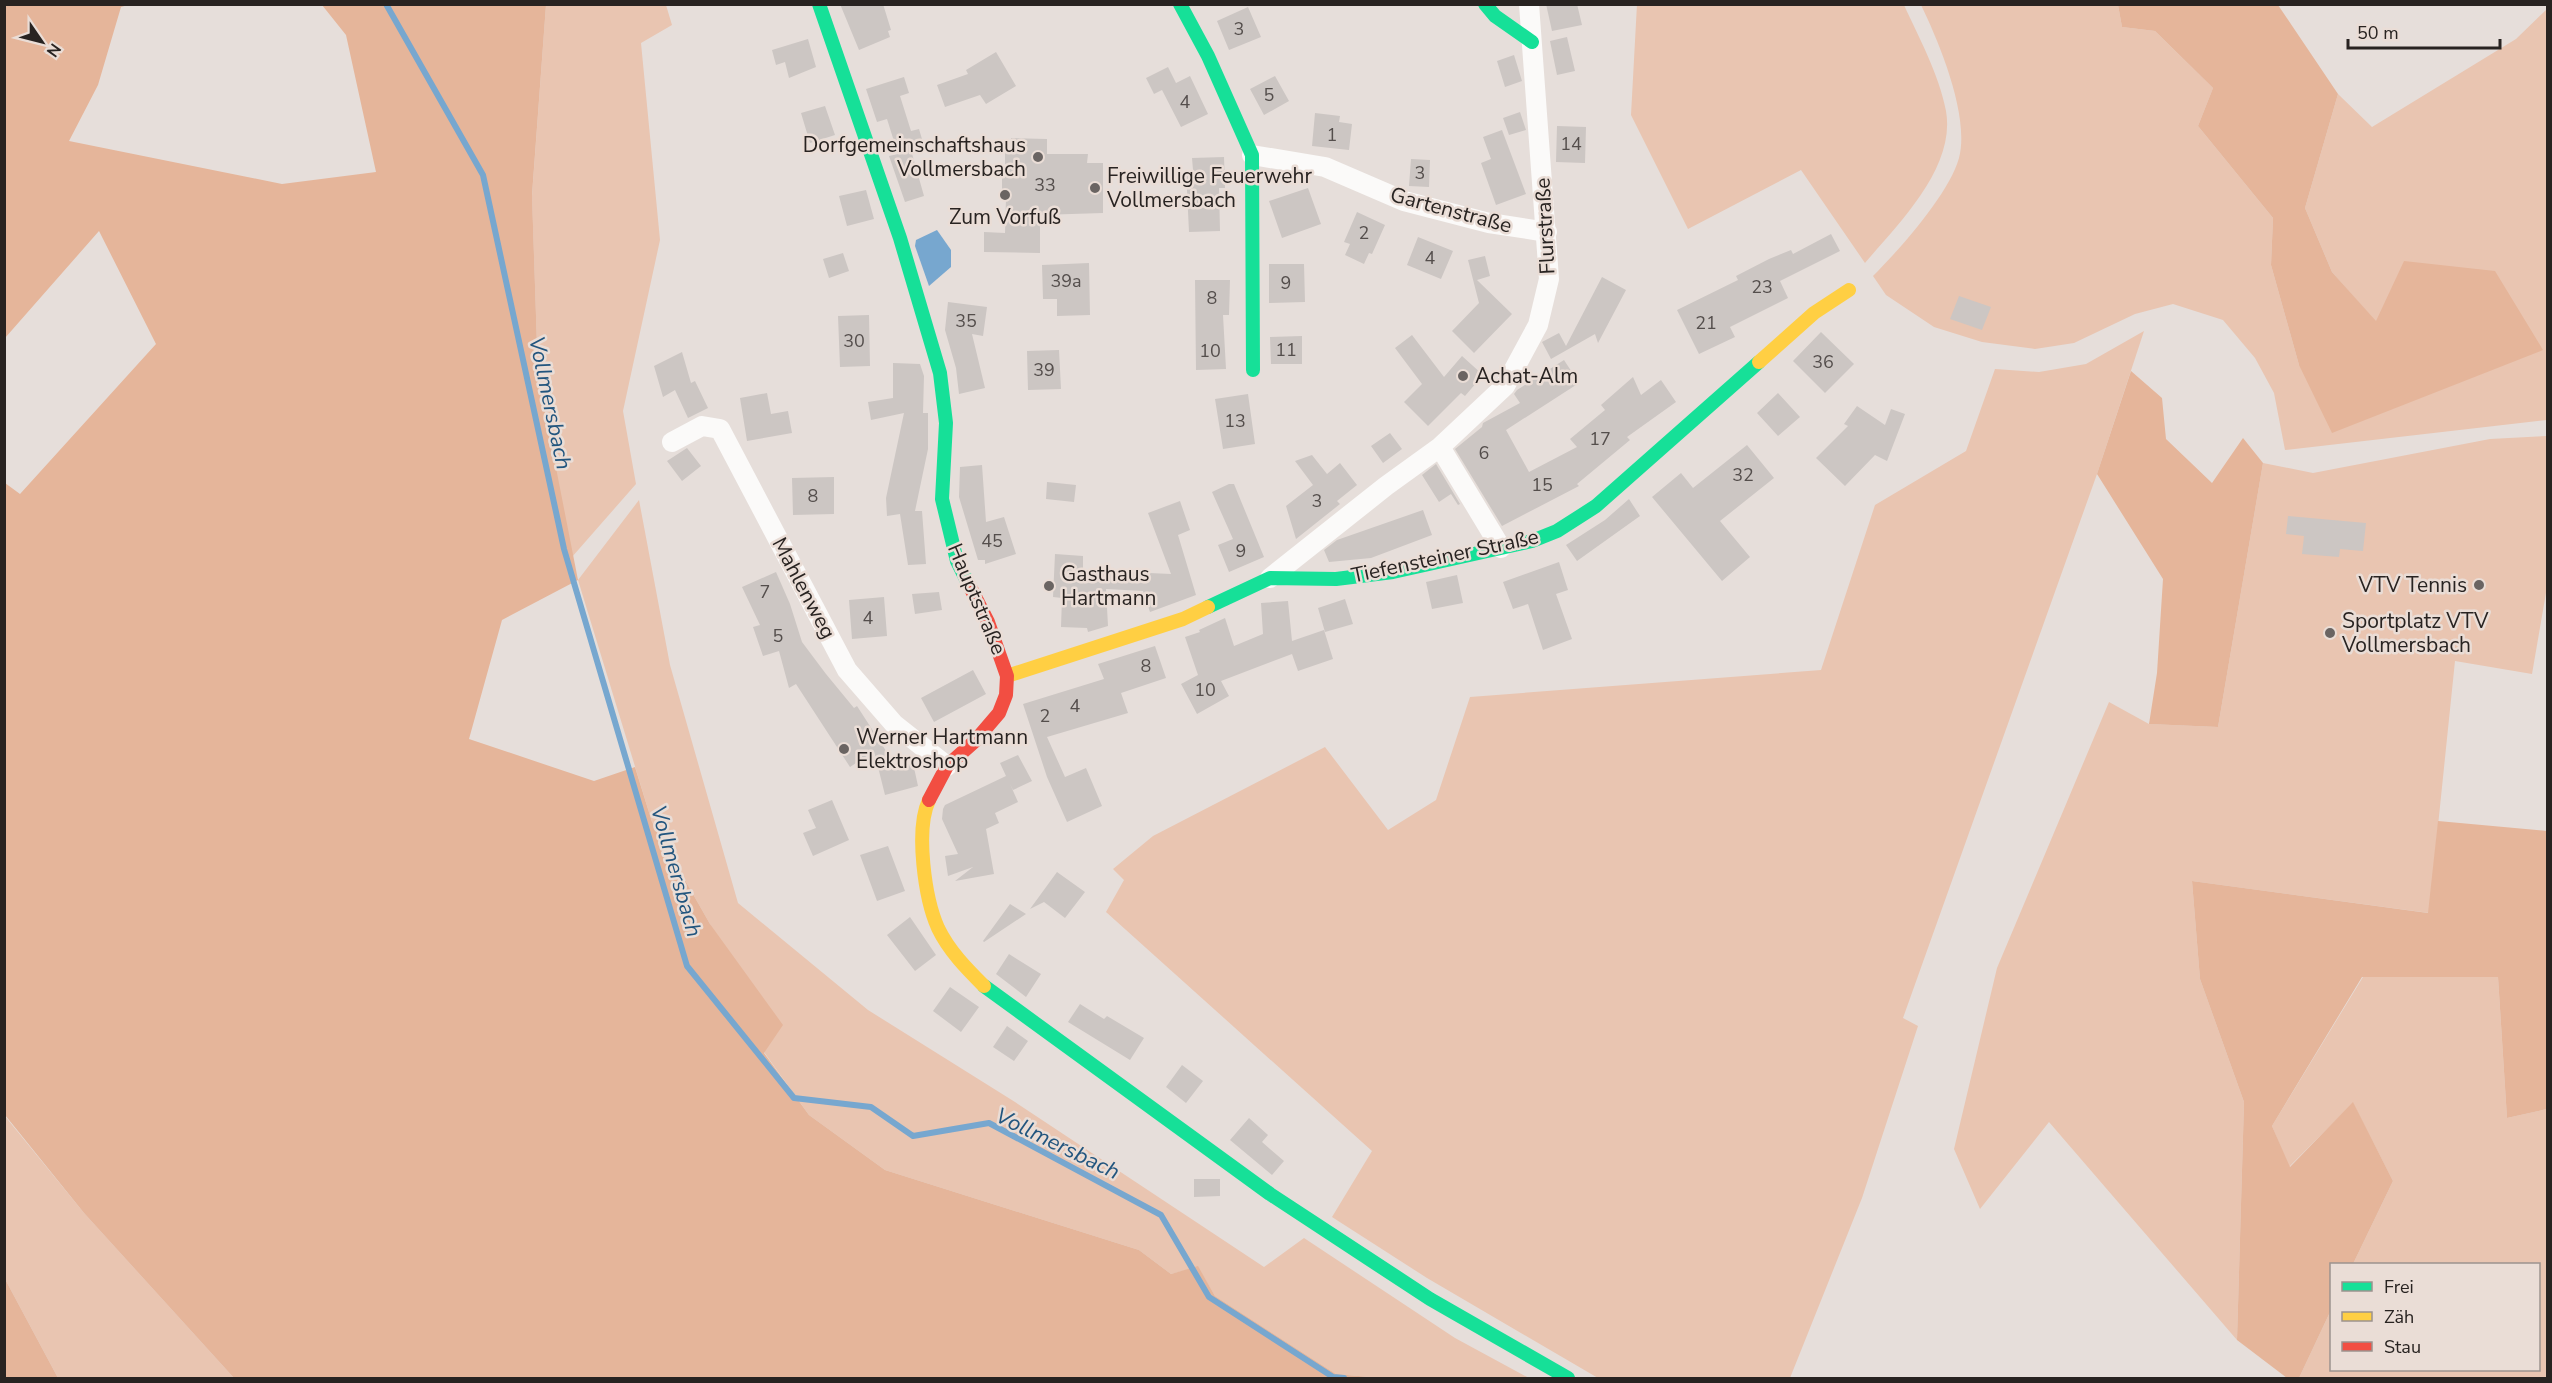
<svg xmlns="http://www.w3.org/2000/svg" width="2552" height="1383" font-family="'Nunito Sans',sans-serif">
<rect width="100%" height="100%" fill="#e6deda"/>
<path fill="#e9c5b1" d="M1637,4L1904,5C1919,38 1939,74 1946,111C1956,168 1898,224 1865,263L1801,170L1688,229L1631,115Z
M546,5H666L672,25L641,43L660,240L623,411L636,484L572,557L538,376L532,196Z
M1921,5H2118L2122,27L2155,31L2213,88L2198,126L2273,218L2271,265L2299,365L2376,322L2332,272L2305,208L2338,94L2372,127L2516,39L2547,9V420L2285,450L2274,393L2255,358L2223,320L2173,304L2135,314L2074,343L2035,349L1982,342L1934,327L1886,295L1873,276C1900,249 1949,194 1959,158C1970,116 1939,42 1921,5Z
M2144,331L2097,474L1903,1018L1918,1026L1862,1198L1790,1378H1598L1427,1278L1332,1217L1372,1151L1106,912L1124,880L1113,869L1153,836L1325,747L1388,830L1436,800L1470,697L1821,670L1875,505L1966,451L1995,369L2039,372L2086,364Z
M2547,436V587L2532,674L2455,661L2429,913L2192,881L2200,979L2244,1102L2237,1340L2049,1122L1980,1209L1954,1149L1997,968L2109,702L2149,724L2218,727L2263,463L2313,473L2490,439Z
M639,500L670,665L738,903L868,1010L1015,1102L1264,1267L1304,1238L1455,1338L1529,1378H1381L1336,1374L1215,1296L1198,1267L1171,1274L1139,1250L885,1170L809,1115L764,1052L710,924L652,822L578,580Z
M2363,977H2498L2507,1118L2547,1109V1378H2299L2331,1310L2332,1370H2538V1264H2353L2393,1181L2353,1103L2289,1167L2272,1126Z
M4,1115L84,1213L234,1378H58L5,1279Z"/>
<path fill="#e5b59a" d="M5,4L128,5L121,7L98,85L69,141L282,184L376,172L346,35L322,5H546L532,195L538,376L578,580L502,620L469,739L594,781L635,767L652,822L710,924L783,1025L764,1053L809,1115L885,1170L1139,1250L1171,1274L1198,1266L1215,1296L1336,1374L1381,1378H234L84,1213L5,1115V483L20,494L156,344L99,231L5,338Z
M2118,5H2278L2338,94L2305,208L2332,272L2376,321L2404,261L2495,271L2543,350L2332,433L2299,365L2271,265L2273,218L2198,126L2213,88L2155,31L2122,27Z
M2131,371L2162,398L2166,439L2212,483L2243,438L2263,463L2218,727L2149,724L2157,673L2163,579L2097,474Z
M2438,821L2547,831V1109L2507,1118L2498,977H2362L2272,1126L2290,1167L2353,1102L2393,1181L2353,1264H2332L2331,1310L2299,1378H2287L2237,1340L2244,1102L2200,979L2192,881L2428,913Z
M5,1279L58,1378H5Z"/>
<path fill="#77a7cf" d="M937,230L951,250V267L929,286L915,246L916,240Z"/>
<g fill="none" stroke-linecap="round" stroke-linejoin="round">
<path stroke="#77a7cf" stroke-width="6" d="M386,4L483,175L564,549L687,966L794,1098L871,1107L913,1136L989,1123L1161,1215L1209,1297L1333,1377L1344,1378"/>
</g>
<path fill="#ccc6c3" d="M840,4H883L891,30L888,31L890,37L859,50Z
M1546,4H1577L1582,25L1552,31Z
M1248,7L1261,37L1229,50L1217,21Z
M1567,37L1575,71L1557,75L1550,41Z
M808,39L816,67L789,78L785,62L776,65L772,50Z
M996,52L1016,86L986,104L980,95L945,107L937,85L968,74L966,70Z
M1514,55L1522,81L1505,87L1497,61Z
M1168,67L1176,83L1190,76L1208,114L1181,127L1162,90L1154,94L1146,78Z
M1275,76L1289,101L1264,115L1250,89Z
M904,77L909,93L900,96L911,131L919,129L924,146L911,150L924,196L905,202L889,156L898,154L887,119L877,122L866,89Z
M825,106L835,135L810,143L801,113Z
M1520,112L1526,130L1509,135L1503,118Z
M1315,113L1340,116L1339,122L1352,124L1349,150L1312,146Z
M1557,126L1586,127L1585,163L1556,162Z
M1502,130L1526,194L1496,205L1481,163L1491,159L1483,137Z
M1011,138L1047,139V154H1088L1087,163H1103V213L1040,215V253L984,252V232L1005,233L1006,198H1002V171H1005V153H1011Z
M1224,157L1225,188H1219L1220,231L1189,232L1186,170H1193L1192,158Z
M1411,159L1430,160L1429,187L1409,186Z
M1308,188L1321,224L1282,238L1269,201Z
M866,190L874,219L847,226L839,196Z
M1357,212L1385,225L1372,254L1369,253L1364,264L1345,255L1350,244L1344,242Z
M1831,234L1840,251L1780,281L1788,298L1730,327L1735,337L1699,354L1677,310L1738,280L1736,276L1769,259L1791,250L1793,254Z
M1418,237L1453,251L1441,279L1407,265Z
M843,253L849,271L829,278L823,259Z
M1485,256L1490,276L1477,280L1512,314L1474,353L1452,331L1479,303L1468,260Z
M1089,263L1090,315L1057,316V299H1043L1042,265Z
M1269,264H1304L1305,302L1269,303Z
M1602,277L1626,290L1598,343L1595,334L1551,359L1542,342L1559,333L1566,346Z
M1195,280H1230L1229,315H1223L1226,369L1196,370Z
M1959,296L1991,307L1982,330L1950,319Z
M948,302L987,307L983,336L972,334L985,388L959,394L956,368L945,330Z
M869,315L870,366L840,367L838,316Z
M1821,332L1854,364L1825,393L1793,361Z
M1412,335L1444,377L1462,356L1483,375L1465,396L1461,393L1428,426L1404,402L1422,384L1395,348Z
M1302,336V364H1271L1270,337Z
M1059,350L1061,389L1028,390L1027,351Z
M682,352L691,383L695,381L708,408L688,418L675,390L663,397L654,366Z
M1564,360L1579,383L1506,430L1529,472L1577,447L1570,439L1605,410L1601,405L1633,377L1641,395L1661,380L1676,402L1627,437L1630,440L1577,484L1579,486L1502,526L1455,449L1482,427L1483,423L1520,403L1514,394L1517,390Z
M893,363L920,364L924,376L923,413H928V449L915,511H922L926,564L908,565L900,514L887,516L886,498L904,413L871,420L868,402L893,398Z
M767,393L771,414L788,411L792,433L747,441L740,398Z
M1778,393L1800,417L1778,436L1757,413Z
M1248,394L1255,444L1223,449L1215,399Z
M1857,406L1885,425L1891,409L1905,414L1887,461L1875,455L1845,486L1816,458L1848,426L1844,424Z
M1390,433L1402,449L1383,463L1371,446Z
M1747,445L1774,478L1720,521L1750,557L1722,581L1652,497L1681,473L1693,488Z
M687,448L701,466L682,481L667,461Z
M1312,455L1327,474L1340,463L1357,485L1337,501L1340,504L1296,539L1286,506L1313,485L1295,461Z
M1436,464L1460,504L1458,505L1451,494L1439,502L1422,475Z
M982,465L986,522L1004,517L1016,554L985,564V560H978L959,497L960,467Z
M834,477V514L793,515L792,478Z
M1047,482L1076,485L1074,502L1046,499Z
M1229,484H1234L1264,557L1229,572L1218,545L1233,539L1212,492Z
M1629,499L1640,516L1577,561L1566,545L1605,520Z
M1180,501L1190,530L1178,535L1196,595L1150,612L1143,591L1106,589L1108,626L1088,632L1087,628L1061,627L1062,598L1053,597L1055,554L1083,556V570L1171,574L1148,513Z
M1423,510L1432,535L1371,558L1329,562L1324,550L1337,540Z
M2288,516L2366,523L2363,551L2340,549L2339,557L2302,554L2304,536L2286,534Z
M1559,562L1568,590L1556,594L1572,639L1543,650L1528,604L1513,609L1503,582Z
M776,572L790,604L802,642L826,674L854,708L857,706L897,768L913,763L918,786L885,795L874,751L850,767L796,684L789,688L779,651L763,656L753,627L760,625L742,587Z
M1457,575L1463,603L1432,609L1426,582Z
M939,592L942,610L915,614L912,594Z
M884,597L887,636L852,639L849,600Z
M1345,599L1353,624L1325,632L1318,608Z
M1288,601L1292,641L1324,630L1333,659L1298,671L1292,654L1221,681L1229,696L1197,714L1181,684L1198,675L1185,637L1200,632L1199,630L1225,618L1234,646L1263,634L1261,603Z
M1155,646L1166,678L1121,693L1128,713L1047,737L1065,777L1086,768L1102,806L1067,822L1047,777L1023,704L1104,679L1098,664Z
M973,670L986,694L934,722L921,698Z
M1018,755L1032,781L1013,790L1010,784L1018,802L995,813L999,823L986,829L994,874L955,881L973,867L948,876L945,856L958,854L942,819L943,809L945,805L1006,776L1000,763Z
M832,800L849,840L813,856L803,833L816,828L808,810Z
M888,846L905,891L877,901L860,855Z
M1057,872L1085,892L1065,918L1044,902L1030,909Z
M1010,904L1026,914L984,942L983,941Z
M910,917L936,955L915,971L887,935Z
M1009,954L1041,974L1026,997L996,974Z
M950,987L979,1007L961,1032L933,1011Z
M1080,1004L1104,1019L1107,1016L1144,1038L1130,1060L1068,1022Z
M1007,1026L1028,1041L1014,1061L993,1047Z
M1182,1065L1203,1081L1186,1103L1166,1087Z
M1249,1118L1268,1135L1262,1142L1284,1161L1272,1175L1230,1140Z
M1194,1179H1220V1196L1194,1197Z"/>
<g fill="none" stroke-linecap="round" stroke-linejoin="round">
<path stroke="#fbfaf9" stroke-width="20" d="M1252,155L1325,167L1404,201L1489,223L1547,232
M672,442L702,426L720,429L847,670L894,724L947,766
M1440,447L1501,548
M1270,578L1386,486L1440,447L1505,386L1538,325L1549,279L1529,4"/>
<path stroke="#16e098" stroke-width="14" d="M819,4L900,238L940,373L946,423L942,499L957,561L968,583
M1180,4L1208,56L1252,155L1253,370
M1485,4L1495,16L1532,42
M1208,607L1270,578L1336,579L1393,572L1532,541L1557,531L1596,506L1759,362
M984,986L1270,1194L1430,1299L1568,1378"/>
<path stroke="#ffcf43" stroke-width="14" d="M1759,362L1814,313L1849,290
M1007,676L1183,619L1208,607
M929,800C915,830 925,899 938,928C949,951 967,969 984,986"/>
<path stroke="#f24e42" stroke-width="14" d="M929,800L947,766L975,741L999,713L1006,695L1007,676L988,622L968,583"/>
</g>
<g fill="#6a6462" stroke="#eaddd6" stroke-width="2">
<circle cx="1038" cy="157" r="6"/>
<circle cx="1095" cy="188" r="6"/>
<circle cx="1005" cy="195" r="6"/>
<circle cx="1463" cy="376" r="6"/>
<circle cx="2479" cy="585" r="6"/>
<circle cx="1049" cy="586" r="6"/>
<circle cx="2330" cy="633" r="6"/>
<circle cx="844" cy="749" r="6"/>
</g>
<g text-anchor="middle" stroke-width="5" stroke-linejoin="round" paint-order="stroke">
<g font-size="18" fill="#544e4c">
<text x="1239" y="35">3</text>
<text x="1269" y="101">5</text>
<text x="1185" y="108">4</text>
<text x="1332" y="141">1</text>
<text x="1571" y="150">14</text>
<text x="1420" y="179">3</text>
<text x="1045" y="191">33</text>
<text x="1364" y="239">2</text>
<text x="1430" y="264">4</text>
<text x="1066" y="287">39a</text>
<text x="1286" y="289">9</text>
<text x="1762" y="293">23</text>
<text x="1212" y="304">8</text>
<text x="966" y="327">35</text>
<text x="1706" y="329">21</text>
<text x="854" y="347">30</text>
<text x="1286" y="356">11</text>
<text x="1210" y="357">10</text>
<text x="1823" y="368">36</text>
<text x="1044" y="376">39</text>
<text x="1235" y="427">13</text>
<text x="1600" y="445">17</text>
<text x="1484" y="459">6</text>
<text x="1743" y="481">32</text>
<text x="1542" y="491">15</text>
<text x="813" y="502">8</text>
<text x="1317" y="507">3</text>
<text x="992" y="547">45</text>
<text x="1241" y="557">9</text>
<text x="765" y="598">7</text>
<text x="868" y="624">4</text>
<text x="778" y="642">5</text>
<text x="1146" y="672">8</text>
<text x="1205" y="696">10</text>
<text x="1075" y="712">4</text>
<text x="1045" y="722">2</text>
</g>
<g font-size="21" fill="#282321" stroke="#eaddd6" text-anchor="start">
<text x="1026" y="152" text-anchor="end">Dorfgemeinschaftshaus<tspan x="1026" dy="24">Vollmersbach</tspan></text>
<text x="1107" y="183">Freiwillige Feuerwehr<tspan x="1107" dy="24">Vollmersbach</tspan></text>
<text x="1005" y="224" text-anchor="middle">Zum Vorfuß</text>
<text x="1475" y="383">Achat-Alm</text>
<text x="1061" y="581">Gasthaus<tspan x="1061" dy="24">Hartmann</tspan></text>
<text x="2467" y="592" text-anchor="end">VTV Tennis</text>
<text x="2342" y="628">Sportplatz VTV<tspan x="2342" dy="24">Vollmersbach</tspan></text>
<text x="856" y="744">Werner Hartmann<tspan x="856" dy="24">Elektroshop</tspan></text>
</g>
<g font-size="21" fill="#282321" stroke="#eaddd6">
<text transform="translate(1451 210) rotate(15)" y="7">Gartenstraße</text>
<text transform="translate(1545 226) rotate(-93)" y="7">Flurstraße</text>
<text transform="translate(1445 556) rotate(-12)" y="7">Tiefensteiner Straße</text>
<text transform="translate(804 588) rotate(62)" y="7">Mahlenweg</text>
<text transform="translate(977 599) rotate(67)" y="7">Hauptstraße</text>
</g>
<g font-size="22" font-style="italic" fill="#22557e" stroke="#eaddd6">
<text transform="translate(551 403) rotate(78)" y="8">Vollmersbach</text>
<text transform="translate(677 871) rotate(74)" y="8">Vollmersbach</text>
<text transform="translate(1058 1143) rotate(26)" y="8">Vollmersbach</text>
</g>
</g>
<rect width="2552" height="1383" fill="none" stroke="#282321" stroke-width="12"/>
<rect x="2330" y="1263" width="210" height="108" fill="#eaddd6" stroke="#9c938e" stroke-width="1.5"/>
<rect x="2342" y="1282" width="30" height="9" fill="#16e098" stroke="#9c938e" stroke-width="1.5"/>
<text x="2384" y="1293" font-size="18" fill="#282321">Frei</text>
<rect x="2342" y="1312" width="30" height="9" fill="#ffcf43" stroke="#9c938e" stroke-width="1.5"/>
<text x="2384" y="1323" font-size="18" fill="#282321">Zäh</text>
<rect x="2342" y="1342" width="30" height="9" fill="#f24e42" stroke="#9c938e" stroke-width="1.5"/>
<text x="2384" y="1353" font-size="18" fill="#282321">Stau</text>
<g transform="translate(42 42) rotate(125)" stroke="#eaddd6" stroke-width="4.5" paint-order="stroke">
<path d="M0-4.5L10 22L0 15L-10 22Z" fill="#282321"/>
<text y="-9" font-size="16" font-weight="bold" text-anchor="middle" fill="#282321">N</text>
</g>
<path d="M2348 39v9h152v-9" fill="none" stroke="#282321" stroke-width="3"/>
<text x="2357" y="39" font-size="18" fill="#282321" stroke="#eaddd6" stroke-width="4.5" paint-order="stroke">50 m</text>
</svg>
